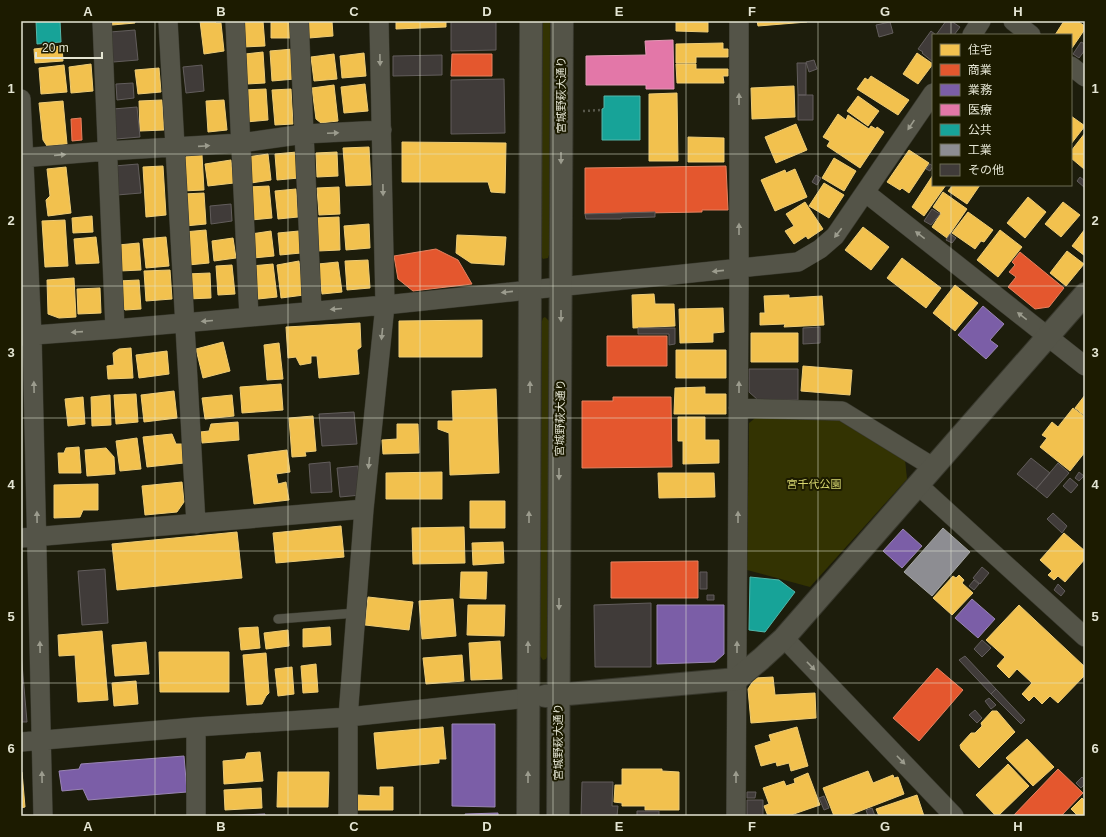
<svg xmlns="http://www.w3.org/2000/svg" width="1106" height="837" font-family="Helvetica,'Noto Sans JP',sans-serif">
<rect width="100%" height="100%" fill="#1d1d0c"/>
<path fill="#333302" d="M543,21H550L549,255L548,258L543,259L541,256Z
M545,317L549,321L547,657L546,659L543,660L540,656L542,321L543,318Z
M759,415L844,419L905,459L907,479L810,587L747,570L749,423Z"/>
<path fill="#f2c14e" stroke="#eecc76" d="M112,21H135V23L112,25Z
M200,21H214L216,23H221L224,51L204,54Z
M263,21L265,46L243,47L241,22Z
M271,21H293L294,38H271Z
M308,21H332L333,36L309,38Z
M396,21H446V27L396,29Z
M676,21H708V32L676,31Z
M757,21H807V22L758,26Z
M1064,21H1077L1085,26V29L1072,48L1071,47V35H1055Z
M723,43V49H728V57H696V63H676V44Z
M62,46L63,61L35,63L34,49Z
M293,49L295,79L272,81L270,51Z
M263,52L265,83L247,84L245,54Z
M364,53L366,76L342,78L340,56Z
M917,53L933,64L918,84L903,74Z
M334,54L337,79L314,81L311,57Z
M91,64L93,91L71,93L69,67Z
M676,64H696V69H728V76H723L724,83H677Z
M64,65L67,92L41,94L39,68Z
M159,68L161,92L138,94L135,70Z
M871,76L909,100L898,115L857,89L865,78L868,80Z
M365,84L368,111L344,113L341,87Z
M334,85L338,121L321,123L316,119L312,88Z
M794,86L795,117L752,119L751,88Z
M266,89L268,120L246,122L243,90Z
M291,89L293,124L275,125L272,90Z
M677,93L678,161H649V94Z
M858,96L879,111L868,126L847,111Z
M162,100L164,130L140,131L139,101Z
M224,100L227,130L208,132L206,101Z
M63,101L67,144L47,146L43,140L39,103Z
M838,114L846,120L848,115L869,129L871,126L876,129L877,127L884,132L860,168L827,146L830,141L823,137Z
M1071,116L1085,126L1071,144Z
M796,124L807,150L776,163L765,137Z
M1085,133V168L1084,169L1071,158V151Z
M688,137L724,138V162H688Z
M402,142L506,143L505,193L491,192L488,182H402Z
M369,147L371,185L346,186L343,148Z
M909,150L929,163L909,193L902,188L900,190L887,182Z
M297,152L299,178L277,180L275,154Z
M337,152L338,176L317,177L316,153Z
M268,154L271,180L251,183L247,157Z
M202,155L204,190L182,191L180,161L187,156Z
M834,158L856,171L844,191L822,178Z
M231,160L234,183L208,186L205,164Z
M163,166L166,215L146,217L143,167Z
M66,167L71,213L48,216L46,200L50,196L47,169Z
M795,169L807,197L775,211L761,180L785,170L786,173Z
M933,175V185H946L924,216L912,207Z
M824,183L844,195L829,218L809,206Z
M953,185H980L967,204L948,191Z
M269,186L272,218L251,220L248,187Z
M339,187L340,214L319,215L317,188Z
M296,189L298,217L278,219L275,191Z
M943,192L967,209L947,238L932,227L941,213L933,207Z
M204,193L206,224L185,226L183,194Z
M1028,197L1046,212L1025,238L1007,223Z
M805,202L823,229L808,239L806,236L794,244L785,231L794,226L786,214Z
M1063,202L1080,215L1061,237L1045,224Z
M968,212L993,230L984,242L981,241L975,249L952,233Z
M92,216L93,232L73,233L72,218Z
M339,217L340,250L318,251L316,218Z
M65,220L68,266L45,267L42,221Z
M369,224L370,248L346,250L344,226Z
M863,227L889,247L871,270L845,250Z
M1085,229V256L1072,246Z
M206,230L209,263L188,265L184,232Z
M1000,230L1022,247L998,277L977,260Z
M271,231L274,256L253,258L251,234Z
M299,231L301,253L280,255L278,233Z
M457,235L506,237L504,265L471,263L456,253Z
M96,237L99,263L76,264L74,239Z
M166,237L169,266L146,268L143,239Z
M233,238L236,258L214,261L212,241Z
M139,243L141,270L120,271L118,245Z
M1067,251L1084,264L1066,286L1050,273Z
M902,258L941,288L926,308L887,278Z
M368,260L370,288L347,290L345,261Z
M299,261L304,295L281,298L277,265Z
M338,262L342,292L322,294L318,264Z
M273,264L277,297L258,299L257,287L251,266Z
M232,265L235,294L218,295L216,266Z
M170,270L172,299L146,301L144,271Z
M210,273L211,298L187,299L186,274Z
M74,278L76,317L59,318L48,314L47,280Z
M139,280L141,309L125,310L120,304L118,281Z
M955,285L978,303L955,331L933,313Z
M100,288L101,313L78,314L77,289Z
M654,294L655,304H674L675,326L633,328L632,295Z
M789,295V298L822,296L824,325L784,327L785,324L760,325V313H765L764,296Z
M723,308L724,332L713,333V342L680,343L679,309Z
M482,320V357H399V321Z
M360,323L361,347L357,350L359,374L319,378L317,356H311V363L300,365L296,357L288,358L286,327Z
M751,333H798V362H751Z
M223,342L230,371L203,378L196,349Z
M279,343L283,379L267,380L264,345Z
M131,348L133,378L108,379L107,366L114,365L113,353L119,349Z
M676,350H726V378H676Z
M167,351L169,374L139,378L136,355Z
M803,366L852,370L850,395L801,391Z
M281,384L283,410L242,413L240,387Z
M705,387V394H726V414H674L675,388Z
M496,389L499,473L450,475L449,433L438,429V421H453L452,391Z
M174,391L177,418L144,422L141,395Z
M136,394L138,422L116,424L114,395Z
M110,395L111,425L92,426L91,397Z
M232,395L234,416L205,419L202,398Z
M1085,395V416L1075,408Z
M83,397L85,424L68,426L65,399Z
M1073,408L1085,417V452L1070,471L1040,447L1047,438L1042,435L1052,422L1058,427Z
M313,416L316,451L305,452L306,456L292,457L289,418Z
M678,417H705V440H719V463L683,464V441H678Z
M238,422L239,440L202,443L200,432L209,431L211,424Z
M397,424H418L419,453L383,454L382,440L397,439Z
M172,434L176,444H182L184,463L147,467L143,437Z
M137,438L141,469L120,471L116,441Z
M79,447L81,473H59L58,453H64L66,448Z
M106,448L114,457L115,474L87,476L85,450Z
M287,450L290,472L276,474L278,484L286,482L289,500L254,504L248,455Z
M442,472V499H386V473Z
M658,473H714L715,497L659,498Z
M182,482L184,502L177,512L145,515L142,486Z
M98,484V510H83L80,517L54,518V485Z
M470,501H505V528H470Z
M341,526L344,557L276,563L273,533Z
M464,527L465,563L413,564L412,528Z
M237,532L242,578L117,590L112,544Z
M1064,533L1085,551V559L1065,582L1058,576L1054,580L1048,575L1052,571L1040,560Z
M503,542L504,563L473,565L472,543Z
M461,572H487L486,599L460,598Z
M959,575L964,580L962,583L973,593L952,615L933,598L953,576L956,578Z
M368,597L413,602L409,630L365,625Z
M453,599L456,636L422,639L419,601Z
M468,605H505L504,636L467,635Z
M1019,605L1085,667V675L1058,703L1050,696L1042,704L1034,696L1029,701L1022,694L1032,683L1017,669L1009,678L997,666L1005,657L986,640Z
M258,627L260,648L241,650L239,628Z
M330,627L331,645L303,647V629Z
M288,630L289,646L266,649L264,633Z
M102,631L108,700L78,702L75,655L59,656L58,635Z
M500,641L502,679L471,680L469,643Z
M146,642L149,674L115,676L112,645Z
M159,652H229V692H160Z
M266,653L269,693L266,696L262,704L247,705L243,655Z
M462,655L464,681L426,684L423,658Z
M316,664L318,692L303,693L301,666Z
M292,667L294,694L278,696L275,669Z
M773,677L775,695L815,693L816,718L751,723L748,689L755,678Z
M136,681L138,704L114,706L112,683Z
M992,711H997L1015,732L979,768L961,749L960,745L971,733H975L982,726L981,723Z
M443,727L446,759H439V763L377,769L374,733Z
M797,727L808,766L791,771L789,763L777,766L776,762L761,766L755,746L771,741L769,735Z
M1027,739L1054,767L1033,786L1006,758Z
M260,752L263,781L224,784L223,761L245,759L247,753Z
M1008,764L1029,786L998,816H996L976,795Z
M622,769H662V771L679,772V810H645V806H622V803L614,802L615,785H622Z
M868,771L873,783L893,775L894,778L898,777L904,794L847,816H834L823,788Z
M22,772L25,807L21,808V773Z
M278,772H329L328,807H277Z
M808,773L820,805L788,816H768L764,806L769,804L763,788L784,781L786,786L795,783L794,779Z
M380,787H393V810H356L357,795L380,796Z
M261,788L262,808L225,810L224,790Z
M917,795L924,816H879L876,809Z
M1082,798L1085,801V816H1078L1071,809Z"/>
<path fill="#e4572e" stroke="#e48260" d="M452,54H492V76H451Z
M81,118L82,140L72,141L71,119Z
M726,166L728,210H702V212L585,214V168Z
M436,249L458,260L472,284L413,291L398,279L394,256Z
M1020,252L1064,288L1049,307L1035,309L1008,287L1016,277L1009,272L1015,265L1012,262Z
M607,336H667V366H607Z
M613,397H671L672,467L582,468V401H613Z
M698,561V598H611V562Z
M937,668L963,690L919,741L893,718Z
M1058,769L1083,793L1061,816H1013Z"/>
<path fill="#7b5ea7" stroke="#9a86b4" d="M983,306L1004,324L990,340L998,346L986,359L958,335Z
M903,529L922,546L902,568L883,551Z
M972,599L995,619L978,638L955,618Z
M657,605H724V654L715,662L657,664Z
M452,724H495V807L452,806Z
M184,756L187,792L88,800L83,789L62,791L59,771L79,769L81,764Z
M498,813V816H465V814Z
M265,814V816H220Z"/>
<path fill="#e377a8" stroke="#e398b5" d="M673,40L674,89H646V85H586V56L646,55L645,41Z"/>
<path fill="#17a398" stroke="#54b7aa" d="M36,21H60L61,42L37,44Z
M604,96H640V140H602V109L604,108Z
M750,577L779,580L795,592L765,632L749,630Z"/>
<path fill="#8d8d92" stroke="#a7a7a6" d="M943,528L970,552L932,596L904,572Z"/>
<path fill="#403b39" stroke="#625d5c" d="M451,21H496V50L451,51Z
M946,21H951L960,27L954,35H933V62L922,53L923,52L918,49L931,31L936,35Z
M890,22L893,33L879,37L876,25Z
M135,30L138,60L113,62L110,32Z
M1081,42L1085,44V50L1079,58L1073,54Z
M442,55V75L393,76V56Z
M814,60L817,69L809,72L806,62Z
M797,63H806V95H798Z
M202,65L204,91L186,93L183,67Z
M504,79L505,133L451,134V80Z
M133,83L134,98L117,100L116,84Z
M798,95H813V120H798Z
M137,107L140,137L116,139L113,109Z
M138,164L141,193L117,195L114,166Z
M930,164L933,166L930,171L926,169Z
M816,175L821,178L817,185L812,182Z
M1080,177L1085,181V188L1077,181Z
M231,204L232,221L211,224L210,206Z
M932,209L940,214L931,225L924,221Z
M655,212V217L622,218L621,219H586L585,214Z
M950,234L956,238L952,243L946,240Z
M820,327V343L803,344V328Z
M638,328H675V344L669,345V334H638Z
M749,369H798V400H758L749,392Z
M354,412L357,444L322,446L319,414Z
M1031,458L1050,473L1036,489L1017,474Z
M330,462L332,492L311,493L309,464Z
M1058,463L1069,473L1047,498L1036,489Z
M358,466L361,495L340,497L337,468Z
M1079,472L1084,476L1079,481L1075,478Z
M1070,478L1078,485L1071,493L1063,486Z
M1053,513L1067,526L1062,533L1047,519Z
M982,567L989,573L980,584L973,578Z
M105,569L108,623L82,625L78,571Z
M700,572H707V589H700Z
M974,580L979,584L974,590L969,586Z
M1058,584L1065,591L1061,596L1054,590Z
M707,595H714V600H707Z
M651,603V667H595L594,605Z
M982,640L991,648L982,657L974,649Z
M21,652L27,722H21Z
M965,656L996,689L991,694L959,660Z
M996,689L1025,720L1021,724L991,694Z
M989,698L996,705L991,709L985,701Z
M975,710L982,718L977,723L969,715Z
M1082,777L1085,780V784L1081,788L1076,783Z
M582,782H613L612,806H618L617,816H581Z
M747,792H756L755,798H747Z
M824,796L829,808L824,810L819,798Z
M747,800H763V816H747Z
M872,808L875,816H868L866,810Z
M637,811H659V816H637Z"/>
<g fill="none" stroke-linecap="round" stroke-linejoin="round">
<defs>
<path id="service" d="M278,619L356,613"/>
<path id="minor" d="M102,21L115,329
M168,21L196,524
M235,21L249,317
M299,21L312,311
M1013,21L1031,35
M972,35L981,21
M1071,66L1085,77
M21,99L32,335L43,816
M21,158L107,151L241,143L304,134L382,130
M866,193L1085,366
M21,336L115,329L385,305L798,262L820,249L835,236L933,93
M738,408L842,411L933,467
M918,485L1085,637
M21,538L364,509
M784,638L954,816
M196,727V816
M21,742L196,727L348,717L528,698
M348,816V717L364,509L385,305L379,21
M736,816L739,291V21"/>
<path id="tertiary" d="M545,696L737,679L761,659L784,638L1085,294
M528,816L531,21
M558,816L562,21"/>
</defs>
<use href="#service" stroke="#38382d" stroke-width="10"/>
<use href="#minor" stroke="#38382d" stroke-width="20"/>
<use href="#tertiary" stroke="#38382d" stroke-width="24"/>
<path stroke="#57574b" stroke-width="2.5" stroke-dasharray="2 3" stroke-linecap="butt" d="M583,111L602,110"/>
<use href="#service" stroke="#545448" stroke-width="9"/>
<use href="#minor" stroke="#545448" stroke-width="19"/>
<use href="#tertiary" stroke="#545448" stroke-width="22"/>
</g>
<defs><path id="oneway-solid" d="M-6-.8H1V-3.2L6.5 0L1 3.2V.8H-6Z"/></defs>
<g fill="#9c9c8e">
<use href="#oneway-solid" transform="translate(380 60) rotate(89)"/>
<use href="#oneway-solid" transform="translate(739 99) rotate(-90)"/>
<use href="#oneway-solid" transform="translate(911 125) rotate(124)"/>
<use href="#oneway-solid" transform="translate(333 133) rotate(-3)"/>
<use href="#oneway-solid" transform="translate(204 146) rotate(-4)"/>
<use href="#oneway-solid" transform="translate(60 155) rotate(-5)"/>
<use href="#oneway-solid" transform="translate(561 158) rotate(90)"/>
<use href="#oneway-solid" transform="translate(383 190) rotate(89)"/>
<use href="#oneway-solid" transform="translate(739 229) rotate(-90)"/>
<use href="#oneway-solid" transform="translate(838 233) rotate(128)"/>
<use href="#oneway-solid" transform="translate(920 235) rotate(-142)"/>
<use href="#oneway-solid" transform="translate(718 271) rotate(174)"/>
<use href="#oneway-solid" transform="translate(507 292) rotate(174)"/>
<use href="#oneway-solid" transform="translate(336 309) rotate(175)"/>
<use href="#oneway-solid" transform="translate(561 316) rotate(90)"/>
<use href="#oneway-solid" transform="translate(1022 316) rotate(-142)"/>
<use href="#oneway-solid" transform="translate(207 321) rotate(175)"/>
<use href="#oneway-solid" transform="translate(77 332) rotate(176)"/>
<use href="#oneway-solid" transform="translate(382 334) rotate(96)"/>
<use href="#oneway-solid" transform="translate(34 387) rotate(-91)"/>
<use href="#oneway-solid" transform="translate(530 387) rotate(-90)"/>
<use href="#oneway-solid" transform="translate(739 387) rotate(-90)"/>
<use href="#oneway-solid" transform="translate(369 463) rotate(96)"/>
<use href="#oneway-solid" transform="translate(559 474) rotate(90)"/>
<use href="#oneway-solid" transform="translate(37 517) rotate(-91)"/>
<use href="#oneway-solid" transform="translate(529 517) rotate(-90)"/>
<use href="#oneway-solid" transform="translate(738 517) rotate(-90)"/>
<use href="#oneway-solid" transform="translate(559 604) rotate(90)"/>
<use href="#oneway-solid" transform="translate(40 647) rotate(-91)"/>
<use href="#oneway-solid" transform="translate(528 647) rotate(-90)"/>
<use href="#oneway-solid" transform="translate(737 647) rotate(-90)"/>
<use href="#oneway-solid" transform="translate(811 666) rotate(46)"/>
<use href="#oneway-solid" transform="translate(901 760) rotate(46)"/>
<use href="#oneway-solid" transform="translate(42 777) rotate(-91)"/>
<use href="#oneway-solid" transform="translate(528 777) rotate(-90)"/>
<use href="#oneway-solid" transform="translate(736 777) rotate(-90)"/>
</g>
<path fill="none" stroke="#e4e5d3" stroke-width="1" stroke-opacity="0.55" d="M155,21V816M288,21V816M420,21V816M553,21V816M686,21V816M818,21V816M951,21V35M21,154H933M1071,154H1085M951,185V816M21,286H1085M21,418H1085M21,551H1085M21,683H1085"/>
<g text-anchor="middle" stroke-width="4" stroke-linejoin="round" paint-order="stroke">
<g font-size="11" fill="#e4e5d3" stroke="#1c1b00">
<text transform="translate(561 95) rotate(-90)" y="4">宮城野萩大通り</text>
<text transform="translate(560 418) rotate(-89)" y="4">宮城野萩大通り</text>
<text transform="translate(558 742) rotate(-90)" y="4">宮城野萩大通り</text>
</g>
<g font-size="11" fill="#d8d86f" stroke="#1c1b00">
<text x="814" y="488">宮千代公園</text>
</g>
</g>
<rect width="1106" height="837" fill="none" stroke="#1c1b00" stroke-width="44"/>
<rect x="932" y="34" width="140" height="152" fill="#1c1b00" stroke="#6c6c54"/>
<rect x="940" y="44" width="20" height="12" fill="#f2c14e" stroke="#6c6c54"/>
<text x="968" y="54" font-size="12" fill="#e4e5d3">住宅</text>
<rect x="940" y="64" width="20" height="12" fill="#e4572e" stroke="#6c6c54"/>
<text x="968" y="74" font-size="12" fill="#e4e5d3">商業</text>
<rect x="940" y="84" width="20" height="12" fill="#7b5ea7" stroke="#6c6c54"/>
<text x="968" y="94" font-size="12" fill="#e4e5d3">業務</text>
<rect x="940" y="104" width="20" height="12" fill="#e377a8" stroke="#6c6c54"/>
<text x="968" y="114" font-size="12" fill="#e4e5d3">医療</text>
<rect x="940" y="124" width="20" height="12" fill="#17a398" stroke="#6c6c54"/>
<text x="968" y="134" font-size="12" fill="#e4e5d3">公共</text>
<rect x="940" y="144" width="20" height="12" fill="#8d8d92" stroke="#6c6c54"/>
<text x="968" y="154" font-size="12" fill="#e4e5d3">工業</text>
<rect x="940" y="164" width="20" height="12" fill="#403b39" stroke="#6c6c54"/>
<text x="968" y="174" font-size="12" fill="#e4e5d3">その他</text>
<path d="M36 52v6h66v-6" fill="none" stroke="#e4e5d3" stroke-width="2"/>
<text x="42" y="52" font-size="12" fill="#e4e5d3" stroke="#1c1b00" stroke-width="3" paint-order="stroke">20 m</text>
<rect x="22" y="22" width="1062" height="793" fill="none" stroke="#e4e5d3" stroke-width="1.5"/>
<g font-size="13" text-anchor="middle" font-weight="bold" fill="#e4e5d3">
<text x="88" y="16">A</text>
<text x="221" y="16">B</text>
<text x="354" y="16">C</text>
<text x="487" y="16">D</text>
<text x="619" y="16">E</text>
<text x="752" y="16">F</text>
<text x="885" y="16">G</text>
<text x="1018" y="16">H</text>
<text x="11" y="93">1</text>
<text x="1095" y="93">1</text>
<text x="11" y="225">2</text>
<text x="1095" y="225">2</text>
<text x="11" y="357">3</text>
<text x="1095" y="357">3</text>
<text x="11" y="489">4</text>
<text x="1095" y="489">4</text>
<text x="11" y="621">5</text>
<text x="1095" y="621">5</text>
<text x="11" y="753">6</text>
<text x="1095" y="753">6</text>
<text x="88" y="831">A</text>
<text x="221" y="831">B</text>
<text x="354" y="831">C</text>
<text x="487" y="831">D</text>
<text x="619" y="831">E</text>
<text x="752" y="831">F</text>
<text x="885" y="831">G</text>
<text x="1018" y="831">H</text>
</g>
</svg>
